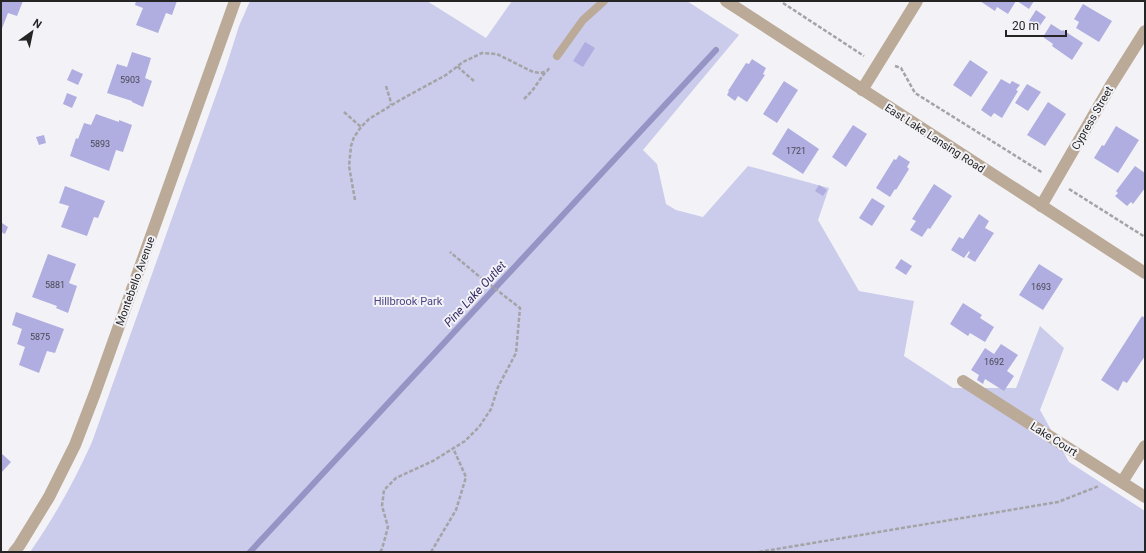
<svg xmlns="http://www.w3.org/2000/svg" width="1146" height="553" font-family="Roboto,sans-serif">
<rect width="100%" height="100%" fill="#f3f3f7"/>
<path fill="#cbcbeb" d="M250,1H427L486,38L512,1H687L739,35L643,150L657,164L666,204L676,210L703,217L748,166L829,188L818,220L859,291L914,301L904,356L953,388H1016L1040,326L1064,348L1040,410L1069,462L1145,511V552H30C55,516 74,482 92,442L226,67L239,26Z"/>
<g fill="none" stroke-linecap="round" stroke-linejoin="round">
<path stroke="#9694c5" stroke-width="6" d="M250,552L716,50"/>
</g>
<path fill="#b0aee0" d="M1,1H23L17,16L8,13L1,31Z
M136,1H177L172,15L166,13L158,33L136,25L143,8L135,5Z
M980,1H1016L1008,14L997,7L995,11Z
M1017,1H1034L1029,9Z
M1083,4L1112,21L1099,42L1076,28L1079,22L1074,19Z
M1036,10L1046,17L1039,27L1029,21Z
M1051,24L1062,31L1063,30L1083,43L1072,60L1052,46L1053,44L1043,37Z
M585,42L595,48L583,67L573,61Z
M132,52L151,58L145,78L152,81L143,107L132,102V101L107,93L117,64L127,67Z
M752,59L766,68L763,74L765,75L747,102L738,96L735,101L727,95L729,91H728L746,63L749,64Z
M970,60L988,72L971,97L953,85Z
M72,69L83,74L78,85L67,80Z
M1001,79L1010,84L1012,81L1020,85L1016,90L1018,91L1002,118L994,113L991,117L981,110Z
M784,81L798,90L777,123L763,114Z
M1027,84L1041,92L1028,111L1015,103Z
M67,93L77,97L72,108L63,104Z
M1048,102L1066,114L1045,146L1027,135Z
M96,114L119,122V120L132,125L123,152L116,150L109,171L70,156L76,138L78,139L84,123L91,125Z
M853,125L867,134L846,167L832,157Z
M1116,126L1139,140L1118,173L1094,158L1102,145L1104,146Z
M788,128L819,149L803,174L772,154Z
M44,135L46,143L39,145L36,137Z
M899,155L910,162L907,167L909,169L896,190L895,189L890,197L876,188L894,159L896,160Z
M1135,166L1145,173V188L1133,204L1131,202L1127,206L1115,196L1118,193L1116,191Z
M934,184L952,196L930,229L928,228L922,237L910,230L916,221L912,219Z
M819,185L827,190L823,196L815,191Z
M65,186L105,201L98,218L94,217L87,236L61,227L69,206L59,203Z
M872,198L885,206L872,226L859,218Z
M979,214L989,221L985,228L994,233L975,262L967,257L970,252L969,251L964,258L951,250L959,237L963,239Z
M2,223L8,227L5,234L1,232Z
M48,254L76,264L69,283L77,286L68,313L56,308L57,306L32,297Z
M901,259L912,266L906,275L895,268Z
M1039,264L1063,279L1043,310L1019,295Z
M963,303L982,315L980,318L994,327L985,342L970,333L968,336L950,324Z
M16,312L64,329L55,353L47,351L39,373L19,365L25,347L17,344L22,329L12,325Z
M1142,316L1145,318V356L1127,383L1123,381L1118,391L1101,380Z
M1001,344L1018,355L1007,371L1014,376L1004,391L985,379L983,384L977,380L979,375L971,370L985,348L994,354Z
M1,453L11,462L1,473Z"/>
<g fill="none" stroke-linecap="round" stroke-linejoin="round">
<path stroke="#a4a4a7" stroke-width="2.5" stroke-dasharray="4 2" stroke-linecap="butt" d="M783,3L864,56
M458,66L460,69L474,81
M895,66L901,68L915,93L1043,173
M386,86L390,99L391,105
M524,99L532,91L546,71
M344,112L361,127
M1069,189L1145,237
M355,200L349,166L351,146L354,137L361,127L369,119L400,100L446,75L463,62L482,53L497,54L533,72L541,73L547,71L550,67
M380,552L382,549L388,527L382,506L384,490L396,478L433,461L465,441L479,427L491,409L498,387L516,353L520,308L480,277L450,252
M431,552L456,510L466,477L453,448
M759,552L1058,502L1099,486"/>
<path stroke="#baaa97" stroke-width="8" d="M557,56L575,31L583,20L604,1"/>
<path stroke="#baaa97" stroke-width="12" d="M862,90L917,1
M1041,206L1111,85L1145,31
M963,381L1145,497
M1122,482L1145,446
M14,552L19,546L49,497L75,445L95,393L235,1"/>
<path stroke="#baaa97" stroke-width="12" d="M726,1L1145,273"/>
</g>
<g text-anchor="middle" stroke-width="4" stroke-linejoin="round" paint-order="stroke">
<g font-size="9" fill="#484754">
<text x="130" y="83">5903</text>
<text x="100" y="147">5893</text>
<text x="796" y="154">1721</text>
<text x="55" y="288">5881</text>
<text x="1041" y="290">1693</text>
<text x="40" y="340">5875</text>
<text x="994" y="365">1692</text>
</g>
<g font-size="11" fill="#252526" stroke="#f3f3f7">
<text transform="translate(1092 118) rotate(-60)" y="4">Cypress Street</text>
<text transform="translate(935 138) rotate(33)" y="4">East Lake Lansing Road</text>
<text transform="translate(135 281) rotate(-70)" y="4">Montebello Avenue</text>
<text transform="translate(1054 439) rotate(32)" y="4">Lake Court</text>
</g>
<g font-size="11" fill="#4c4685" stroke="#f3f3f7">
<text x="408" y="305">Hillbrook Park</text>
</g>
<g font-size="12" font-style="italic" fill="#332a66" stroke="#f3f3f7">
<text transform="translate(475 294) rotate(-47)" y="4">Pine Lake Outlet</text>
</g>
</g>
<rect width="1146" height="553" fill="none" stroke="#252526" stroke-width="4"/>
<g transform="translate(32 32) rotate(33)" stroke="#f3f3f7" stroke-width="3" paint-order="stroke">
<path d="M0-3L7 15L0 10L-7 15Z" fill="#252526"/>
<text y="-6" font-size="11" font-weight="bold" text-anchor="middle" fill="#252526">N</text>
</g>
<path d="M1006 30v6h60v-6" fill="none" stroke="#252526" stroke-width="2"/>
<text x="1012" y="30" font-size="12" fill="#252526" stroke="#f3f3f7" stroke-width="3" paint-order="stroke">20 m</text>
</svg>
